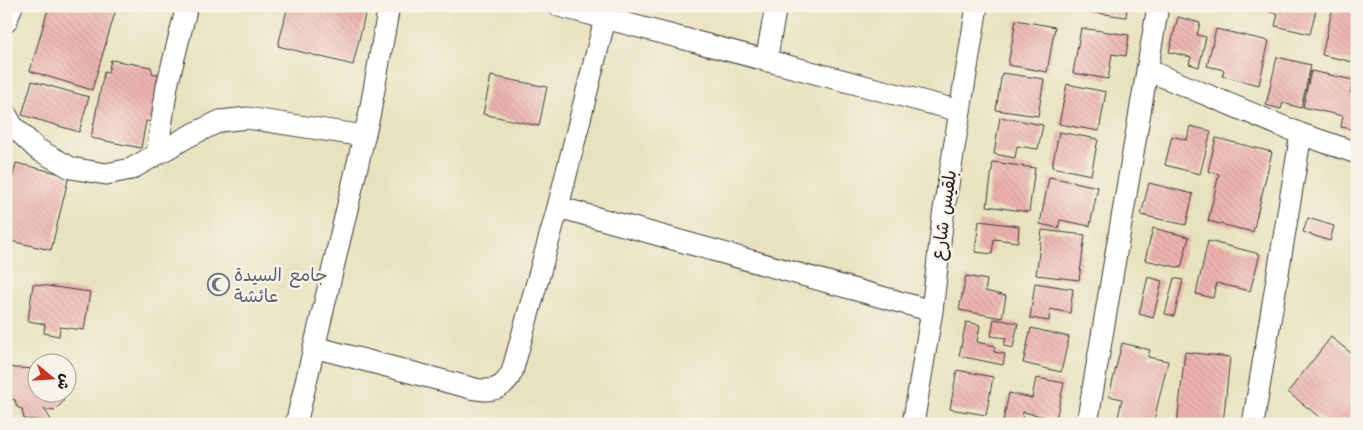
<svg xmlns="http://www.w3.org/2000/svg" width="1363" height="430" font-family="'Architects Daughter','Playpen Sans Arabic',sans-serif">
<defs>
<pattern id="building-back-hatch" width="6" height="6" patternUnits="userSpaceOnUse" patternTransform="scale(1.25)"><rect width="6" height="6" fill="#edb3af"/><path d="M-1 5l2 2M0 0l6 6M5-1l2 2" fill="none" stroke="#cb9996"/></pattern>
</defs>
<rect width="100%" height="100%" fill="#f7f3e8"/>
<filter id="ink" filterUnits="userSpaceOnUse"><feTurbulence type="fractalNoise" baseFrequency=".02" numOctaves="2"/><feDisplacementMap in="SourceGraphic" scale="10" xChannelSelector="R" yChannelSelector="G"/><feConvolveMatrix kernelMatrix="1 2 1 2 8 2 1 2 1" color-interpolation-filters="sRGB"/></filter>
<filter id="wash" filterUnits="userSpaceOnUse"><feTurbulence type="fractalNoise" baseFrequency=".0096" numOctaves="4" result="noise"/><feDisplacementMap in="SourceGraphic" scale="20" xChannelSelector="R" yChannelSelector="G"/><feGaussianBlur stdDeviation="1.12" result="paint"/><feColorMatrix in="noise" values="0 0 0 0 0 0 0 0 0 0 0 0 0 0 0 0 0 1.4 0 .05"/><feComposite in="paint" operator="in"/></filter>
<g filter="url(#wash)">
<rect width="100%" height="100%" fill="#e9e2bf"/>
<g id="blocks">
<path fill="url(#building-back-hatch)" d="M49,6H117L92,90L30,71Z
M288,6H367L353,65L278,46Z
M1084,6H1127L1126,17L1083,11Z
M1249,6H1317L1310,34L1275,26L1278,14Z
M1333,6H1346L1357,9V63L1322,55Z
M1178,17L1200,23L1197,35L1206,37L1199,67L1189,64L1191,57L1169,52Z
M1016,20L1055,27L1047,72L1008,65Z
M1081,28L1129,35L1126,56L1112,54L1108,79L1073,73Z
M1216,29L1269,41L1259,85L1222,76L1224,70L1207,66Z
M1277,57L1311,65L1301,108L1283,103L1281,109L1266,105Z
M111,60L151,67L153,74H167L155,122L146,121L141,148L91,138L104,72L108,73Z
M1311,71L1353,80L1350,93L1357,95V130L1341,127L1343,116L1303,107Z
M1002,73L1044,79L1038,116L996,110Z
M491,76L547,87L539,126L483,114Z
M32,81L89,97L79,132L22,115Z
M1067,84L1106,92L1099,131L1059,124Z
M1000,117L1043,125L1038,149L1017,146L1015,158L994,154Z
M1190,126L1211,131L1200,174L1165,165L1172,136L1187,140Z
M1059,132L1098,139L1091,175L1052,167Z
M1216,138L1272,152L1253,232L1208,221L1219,174L1208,171Z
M993,162L1035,168L1029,212L987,206Z
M16,163L69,176L51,250L6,240V205Z
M1049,177L1098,187L1090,226L1060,220L1058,228L1040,224Z
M1149,183L1193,194L1186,225L1141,215Z
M1308,218L1334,226L1330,241L1303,232Z
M979,221L1019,226L1018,242L994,239L992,254L975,252Z
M1153,228L1189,237L1181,268L1145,260Z
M1042,230L1085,235L1079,280L1036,275Z
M1208,241L1260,254L1250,291L1216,283L1213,298L1196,294Z
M966,276L987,280L985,291L1006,296L1002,318L959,310Z
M1148,277L1162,281L1153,318L1139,314Z
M1174,278L1183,280L1174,316L1165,314Z
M1035,283L1073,289L1070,313L1050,309L1049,321L1030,318Z
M33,284L90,292L84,330L60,327L59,336L44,333L45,324L28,321Z
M994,319L1018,323L1013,348L1004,346L1006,338L991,336Z
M966,322L980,325L977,342L995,346L994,352L1005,354L1003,365L959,356Z
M1031,328L1069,337L1061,372L1023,363Z
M1331,337L1357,358V424H1328L1288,392Z
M1122,343L1150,350L1148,357L1168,361L1153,424H1144L1118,417L1122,399L1109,396Z
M1185,352L1230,357L1223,424H1177Z
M6,366L15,368L38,369V392H64L63,402L54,411L44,409L52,421L24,419L22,409L17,407L15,400L6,398Z
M957,370L993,377L986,415L950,409Z
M1036,378L1064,383L1056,419L1023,412L1021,424L1003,421L1009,393L1032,398Z"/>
</g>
</g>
<g filter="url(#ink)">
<use href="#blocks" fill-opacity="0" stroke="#3b3a34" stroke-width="1"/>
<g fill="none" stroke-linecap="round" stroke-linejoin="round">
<defs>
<path id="minor" d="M559,6L960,111
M6,22L12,6
M766,61L776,6
M1147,70L1301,134L1357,153
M6,114L12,125L37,149L71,168L106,174L131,169L189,136L220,121L247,118L364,136
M157,154L167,86L187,6
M558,207L932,311
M314,347L475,389C492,392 504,389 512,372L558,207L605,19
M296,424L370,112L389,6
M913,424L932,311L943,216L977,6
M1087,424L1158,6
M1253,424L1301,134"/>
</defs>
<use href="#minor" stroke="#3b3a34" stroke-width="23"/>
<use href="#minor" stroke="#fff" stroke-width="21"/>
</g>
</g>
<defs>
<symbol id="mosque-ring" viewBox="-11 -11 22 22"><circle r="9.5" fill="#f7f3e8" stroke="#6b7280" stroke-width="1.5"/><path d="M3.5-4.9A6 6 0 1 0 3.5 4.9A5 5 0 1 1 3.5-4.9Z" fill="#6b7280"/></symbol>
</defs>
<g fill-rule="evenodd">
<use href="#mosque-ring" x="206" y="272" width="25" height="25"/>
</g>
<g text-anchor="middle" stroke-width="4.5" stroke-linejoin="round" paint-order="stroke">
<g font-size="18" fill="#1c1c1c" stroke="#f7f3e8">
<text transform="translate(944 215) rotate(-82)" y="6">بلقيس شارع</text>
</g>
<g font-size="18" fill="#5b616d" stroke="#f7f3e8" text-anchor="start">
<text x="234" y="281">جامع السيدة<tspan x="234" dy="21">عائشة</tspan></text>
</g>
</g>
<rect width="1363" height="430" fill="none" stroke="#f7f3e8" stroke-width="25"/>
<g transform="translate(52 378) rotate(108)"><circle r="24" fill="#f7f3e8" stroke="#9f9d96"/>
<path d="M0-4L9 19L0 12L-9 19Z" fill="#c8321e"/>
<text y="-8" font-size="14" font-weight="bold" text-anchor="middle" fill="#1c1c1c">ش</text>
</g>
</svg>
